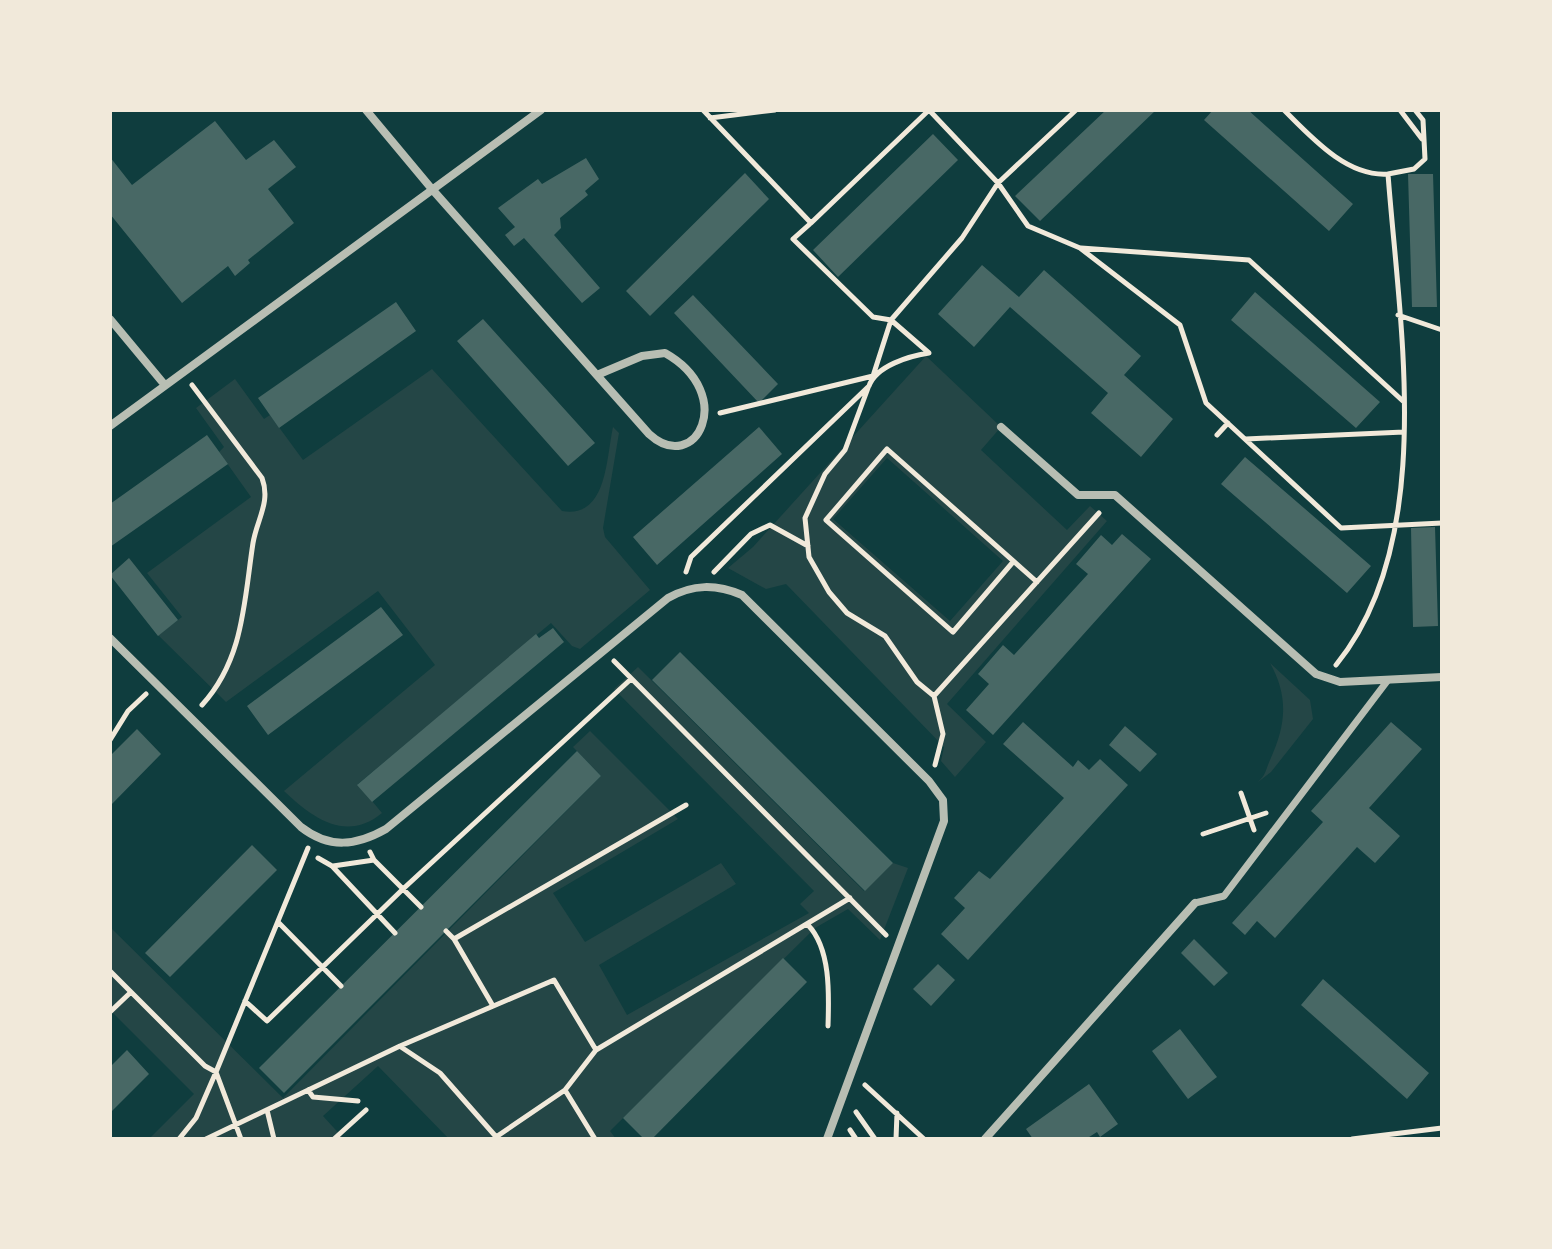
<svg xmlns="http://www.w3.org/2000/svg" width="1552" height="1249" font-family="'Source Serif 4',serif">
<rect width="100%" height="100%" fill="#0f3d3e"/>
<path fill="#244646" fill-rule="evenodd" d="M926,356L1001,427L981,450L1067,530L1090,506L1107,521L947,704L986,742L955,777L941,761L944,747L786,584L766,589L728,568L753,547ZM887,458L1003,561L950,621L833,519Z
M432,369L562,511C607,519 606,459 613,427L619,433L603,528L605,537L650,590L580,649L572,646L551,623L358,784L382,813C346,843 311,817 284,791L435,665L378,591L226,702L158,635L182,617L147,573L251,497L219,452L224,447L196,408L235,379L264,419L270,415L303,460Z
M1270,663L1310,700L1313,719L1271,772L1258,782C1266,775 1266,769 1270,760C1286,725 1289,697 1270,663Z
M638,667L864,891L893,863L908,868L880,940L848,909L815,928L610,1131L616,1139H449L378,1066L323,1116L344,1139H149L194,1094L110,1010V927L283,1098L601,776L573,747L590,731L678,819L553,893L585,942L721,863L736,884L599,965L627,1015L809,913L800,904L814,891L614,689Z"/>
<path fill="#486865" d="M1106,110H1156L1040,221L1015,196Z
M1213,110H1248L1353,204L1329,231L1204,120Z
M215,121L246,160L274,140L296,167L268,189L294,223L248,260L250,263L235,276L228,266L182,303L110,214V157L132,185Z
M933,134L958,160L838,277L813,250Z
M586,158L599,179L585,191L588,195L560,218L561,228L554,235L600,288L582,303L524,238L514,246L505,235L515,227L498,208L538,179L542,184Z
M745,173L769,199L650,316L626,291Z
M1408,174H1433L1437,307H1412Z
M982,265L1019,297L1044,270L1141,356L1124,375L1173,419L1141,457L1091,413L1108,393L1010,307L974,347L938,314Z
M1255,292L1380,402L1356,428L1231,320Z
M693,295L778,384L759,403L674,313Z
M396,302L416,331L279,428L258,398Z
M483,319L595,443L568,466L457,341Z
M759,427L782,454L657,565L633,537Z
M207,435L228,464L110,547V504Z
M1245,457L1371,566L1347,593L1221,484Z
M1435,527L1438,626L1413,627L1411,528Z
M1122,534L1151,559L993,735L966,710L989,684L978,674L1003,645L1014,655L1088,574L1076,564L1101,535L1112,545Z
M129,558L178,620L158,636L110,575Z
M381,607L403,635L268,735L247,706Z
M553,628L564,642L372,802L357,785L536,634L539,638Z
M680,652L893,863L865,891L652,680Z
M1023,722L1073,767L1078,760L1089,770L1100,759L1128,785L968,960L941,934L965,908L954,898L979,871L990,879L1064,798L1003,744Z
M1391,722L1422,749L1369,808L1400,836L1375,863L1357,847L1275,938L1257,921L1245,935L1232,923L1323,822L1311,811Z
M1125,726L1157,754L1140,772L1109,745Z
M137,729L161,754L110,806V756Z
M577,751L601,776L284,1093L259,1068Z
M252,845L277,870L170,977L145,953Z
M1194,939L1228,973L1214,986L1181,953Z
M783,958L807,982L652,1139H644L623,1118Z
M938,964L955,980L931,1006L913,989Z
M1323,979L1429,1073L1407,1099L1301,1005Z
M1180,1029L1217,1077L1188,1099L1152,1051Z
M127,1050L149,1074L110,1113V1067Z
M1089,1084L1118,1124L1100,1137L1097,1132L1086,1139H1033L1026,1129Z"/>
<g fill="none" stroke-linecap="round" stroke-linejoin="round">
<path stroke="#f1e9da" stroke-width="5" d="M703,110L811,223L929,110L998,183L1028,226L1080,248L1180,325L1206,403L1341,528L1442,523
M1284,110C1312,138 1347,177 1388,174
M1400,110L1422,139
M710,118L775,110
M1081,248L1249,260L1404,402
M1398,315L1442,330
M192,385L262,478C271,502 257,519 253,543C244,601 244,659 202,705
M868,388L845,450L825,474L805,518L809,557L829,592L847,613L885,636L917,682L934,696
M720,413L873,376L891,320L962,238L998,183L1076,110
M1217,435L1228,423
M1246,439L1404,432
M1013,562L953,632L826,520L887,449L1037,582
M686,572L691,557L869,386C876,366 909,356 929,353L891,320L873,317L793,239L811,223
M714,572L751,534L770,525L808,546
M614,661L886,935
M1336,665C1438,540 1399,323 1388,174L1414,169L1425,159L1423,120L1415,110
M110,740L128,711L146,694
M935,765L943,734L934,696L1099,513
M1241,793L1254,830
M1203,834L1266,813
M370,852L374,860L421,907
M318,858L332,866L395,933
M333,866L374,860
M278,922L341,986
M808,925C831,949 829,995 828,1026
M446,931L454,939
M110,971L205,1066L216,1072L196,1118L179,1139
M245,1001L267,1021L403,889L631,679
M493,1006L454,939L686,805
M110,1012L131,992
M401,1047L440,1073L498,1139
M865,1085L924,1139
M308,1090L313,1097L358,1101
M565,1090L595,1139
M267,1110L274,1139
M856,1112L875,1139
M850,1130L856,1139
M496,1137L565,1090L596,1050
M206,1139L400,1046L554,980L596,1050L850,898
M241,1139L216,1072L308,848
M334,1139L366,1110
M896,1139L897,1113
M1352,1139L1442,1128"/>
<path stroke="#b8beb3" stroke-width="7" d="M1195,903L1224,896L1388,680"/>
<path stroke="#b8beb3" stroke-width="8" d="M366,110L431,188L649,434C696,477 738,394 665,353L642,356L597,375
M110,319L164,384
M110,426L541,110
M1001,427L1078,495H1115L1316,674L1340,682L1442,677
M110,638L301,827C329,849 356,846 386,829L668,598C693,584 716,584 742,595L929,781L943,800L944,821L827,1139
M985,1139L1195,903"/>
</g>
<rect width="1552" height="1249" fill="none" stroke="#f1e9da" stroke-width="224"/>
</svg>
